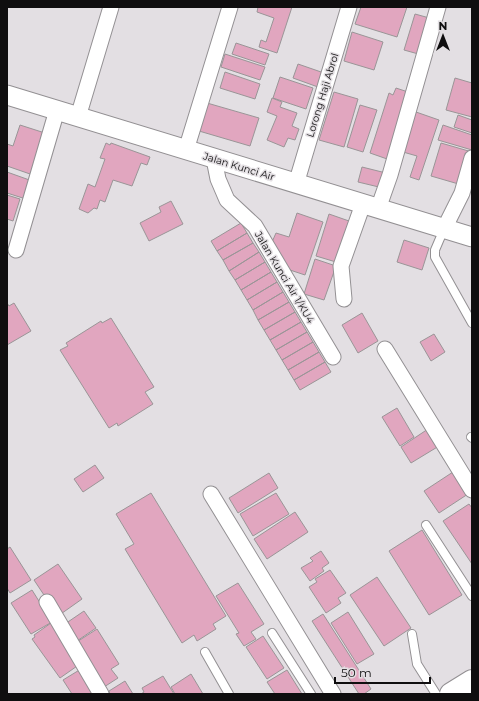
<svg xmlns="http://www.w3.org/2000/svg" width="479" height="701" font-family="Montserrat,sans-serif">
<rect width="100%" height="100%" fill="#e3dfe3"/>
<path fill="#e1a6bf" stroke="#9a9597" d="M258,7H292L277,53L259,47L261,40L266,42L274,18L257,12Z
M361,7H407L397,37L355,24Z
M415,14L433,19L422,55L404,50Z
M352,32L383,42L374,70L344,61Z
M236,43L269,54L265,65L232,54Z
M225,54L265,67L260,80L221,67Z
M298,64L324,73L318,87L293,78Z
M225,72L260,84L255,99L220,88Z
M280,77L313,88L306,109L273,98Z
M455,78L472,83V117L446,110Z
M396,88L411,93L390,160L370,153L389,93L393,95Z
M334,92L358,99L344,147L319,140Z
M272,98L282,102L280,107L297,113L292,126L299,129L295,140L288,138L284,147L267,140L277,116L267,112Z
M207,103L259,118L250,146L199,131Z
M360,105L377,110L363,152L347,147Z
M416,112L439,120L419,180L410,177L417,156L403,152Z
M458,115L472,120V133L454,127Z
M20,125L48,134L33,175L7,166V144L13,146Z
M443,125L472,135V150L438,140Z
M106,143L110,145L111,143L150,157L147,165L141,163L132,186L113,180L105,202L100,200L97,209L94,208L88,213L79,209L88,184L95,187L105,159L100,158Z
M441,143L472,152L462,185L431,176Z
M362,167L386,173L383,188L358,182Z
M7,172L35,182L29,200L7,193Z
M7,195L20,199L13,221L7,219Z
M171,201L183,224L149,241L140,223L161,212L159,207Z
M297,213L323,222L305,275L290,270L272,242L276,233L289,237Z
M329,214L349,221L336,262L316,256Z
M241,223L247,233L217,251L211,241Z
M247,233L253,243L223,260L217,251Z
M404,240L429,248L422,270L397,262Z
M253,243L259,252L229,271L223,260Z
M259,252L265,262L235,280L229,271Z
M315,259L336,266L324,300L304,294Z
M265,262L271,272L241,290L235,280Z
M271,272L277,282L247,300L241,290Z
M277,282L283,292L253,310L247,300Z
M283,292L289,302L258,320L253,310Z
M289,302L295,312L264,330L258,320Z
M7,303L9,306L14,303L31,331L7,345Z
M295,312L301,322L270,340L264,330Z
M362,313L378,341L358,353L342,325Z
M111,318L154,387L145,392L153,404L118,426L117,423L109,428L60,350L68,346L66,343L101,321L102,323Z
M301,322L307,332L276,350L270,340Z
M307,332L313,342L282,360L276,350Z
M434,334L445,352L431,361L420,342Z
M313,342L319,352L288,370L282,360Z
M319,352L325,362L294,380L288,370Z
M325,362L331,372L300,390L294,380Z
M397,408L414,437L400,446L382,417Z
M428,429L439,446L411,463L401,447Z
M95,465L104,478L83,492L74,479Z
M453,472L468,494L439,513L424,491Z
M269,473L278,488L238,513L229,498Z
M151,493L226,616L213,624L216,629L197,641L194,635L182,643L125,549L134,544L116,514Z
M276,493L289,514L253,536L240,514Z
M469,504L472,508V564L443,521Z
M295,512L308,532L267,559L254,539Z
M422,530L462,595L429,615L389,551Z
M10,547L31,580L10,593L7,588V549Z
M321,551L329,563L322,568L324,571L310,581L301,568L313,561L310,558Z
M58,564L82,599L58,616L34,580Z
M330,570L346,593L338,598L341,603L326,613L309,587L317,582L315,579Z
M377,577L411,628L384,646L350,595Z
M238,583L264,624L251,632L256,639L244,646L236,634L239,633L216,596Z
M32,590L52,622L31,634L11,603Z
M84,611L96,628L74,643L62,626Z
M348,612L374,654L357,664L331,623Z
M323,614L371,689L364,694H359L312,621Z
M51,623L80,664L60,678L32,639L35,637L34,635Z
M97,629L119,664L111,669L118,678L104,687L72,645Z
M263,636L284,668L267,679L246,647Z
M81,669L98,694H72L63,680Z
M287,670L302,694H275L267,682Z
M191,674L203,694H175L171,687Z
M163,676L174,694H141L144,692L142,688Z
M125,681L133,694H110L109,691Z"/>
<g fill="none" stroke-linecap="round" stroke-linejoin="round">
<defs>
<path id="service" d="M444,229L435,250V257L472,323
M471,437L472,438
M426,525L472,596
M272,633L311,694
M412,634L417,664L436,694
M205,652L229,694"/>
<path id="minor" d="M78,117L111,7
M186,150L230,7
M214,159L218,179L227,200L255,226L333,357
M296,184L349,7
M378,209L390,175L438,7
M444,229L462,193L472,158
M16,250L57,110
M344,299L341,266L363,204
M385,349L472,490
M211,494L333,694
M47,602L101,694"/>
<path id="tertiary" d="M7,95L472,237"/>
<path id="trunk" d="M451,694L472,681"/>
</defs>
<use href="#service" stroke="#939093" stroke-width="10"/>
<use href="#minor" stroke="#939093" stroke-width="17"/>
<use href="#tertiary" stroke="#939093" stroke-width="21"/>
<use href="#trunk" stroke="#939093" stroke-width="24"/>
<use href="#service" stroke="#fff" stroke-width="8"/>
<use href="#minor" stroke="#fff" stroke-width="15"/>
<use href="#tertiary" stroke="#fff" stroke-width="19"/>
<use href="#trunk" stroke="#fff" stroke-width="22"/>
</g>
<g text-anchor="middle" stroke-width="3" stroke-linejoin="round" paint-order="stroke">
<g font-size="10" fill="#0f0e0f" stroke="#e3dfe3">
<text transform="translate(322 95) rotate(-73)" y="4">Lorong Haji Abrol</text>
<text transform="translate(239 166) rotate(17)" y="4">Jalan Kunci Air</text>
<text transform="translate(285 277) rotate(59)" y="4">Jalan Kunci Air 1/KU4</text>
</g>
</g>
<rect width="479" height="701" fill="none" stroke="#0f0e0f" stroke-width="16"/>
<g transform="translate(443 36)" stroke="#e3dfe3" stroke-width="3" paint-order="stroke">
<path d="M0-3L7 15L0 10L-7 15Z" fill="#0f0e0f"/>
<text y="-6" font-size="11" font-weight="bold" text-anchor="middle" fill="#0f0e0f">N</text>
</g>
<path d="M335 677v6h95v-6" fill="none" stroke="#0f0e0f" stroke-width="2"/>
<text x="341" y="677" font-size="12" fill="#0f0e0f" stroke="#e3dfe3" stroke-width="3" paint-order="stroke">50 m</text>
</svg>
